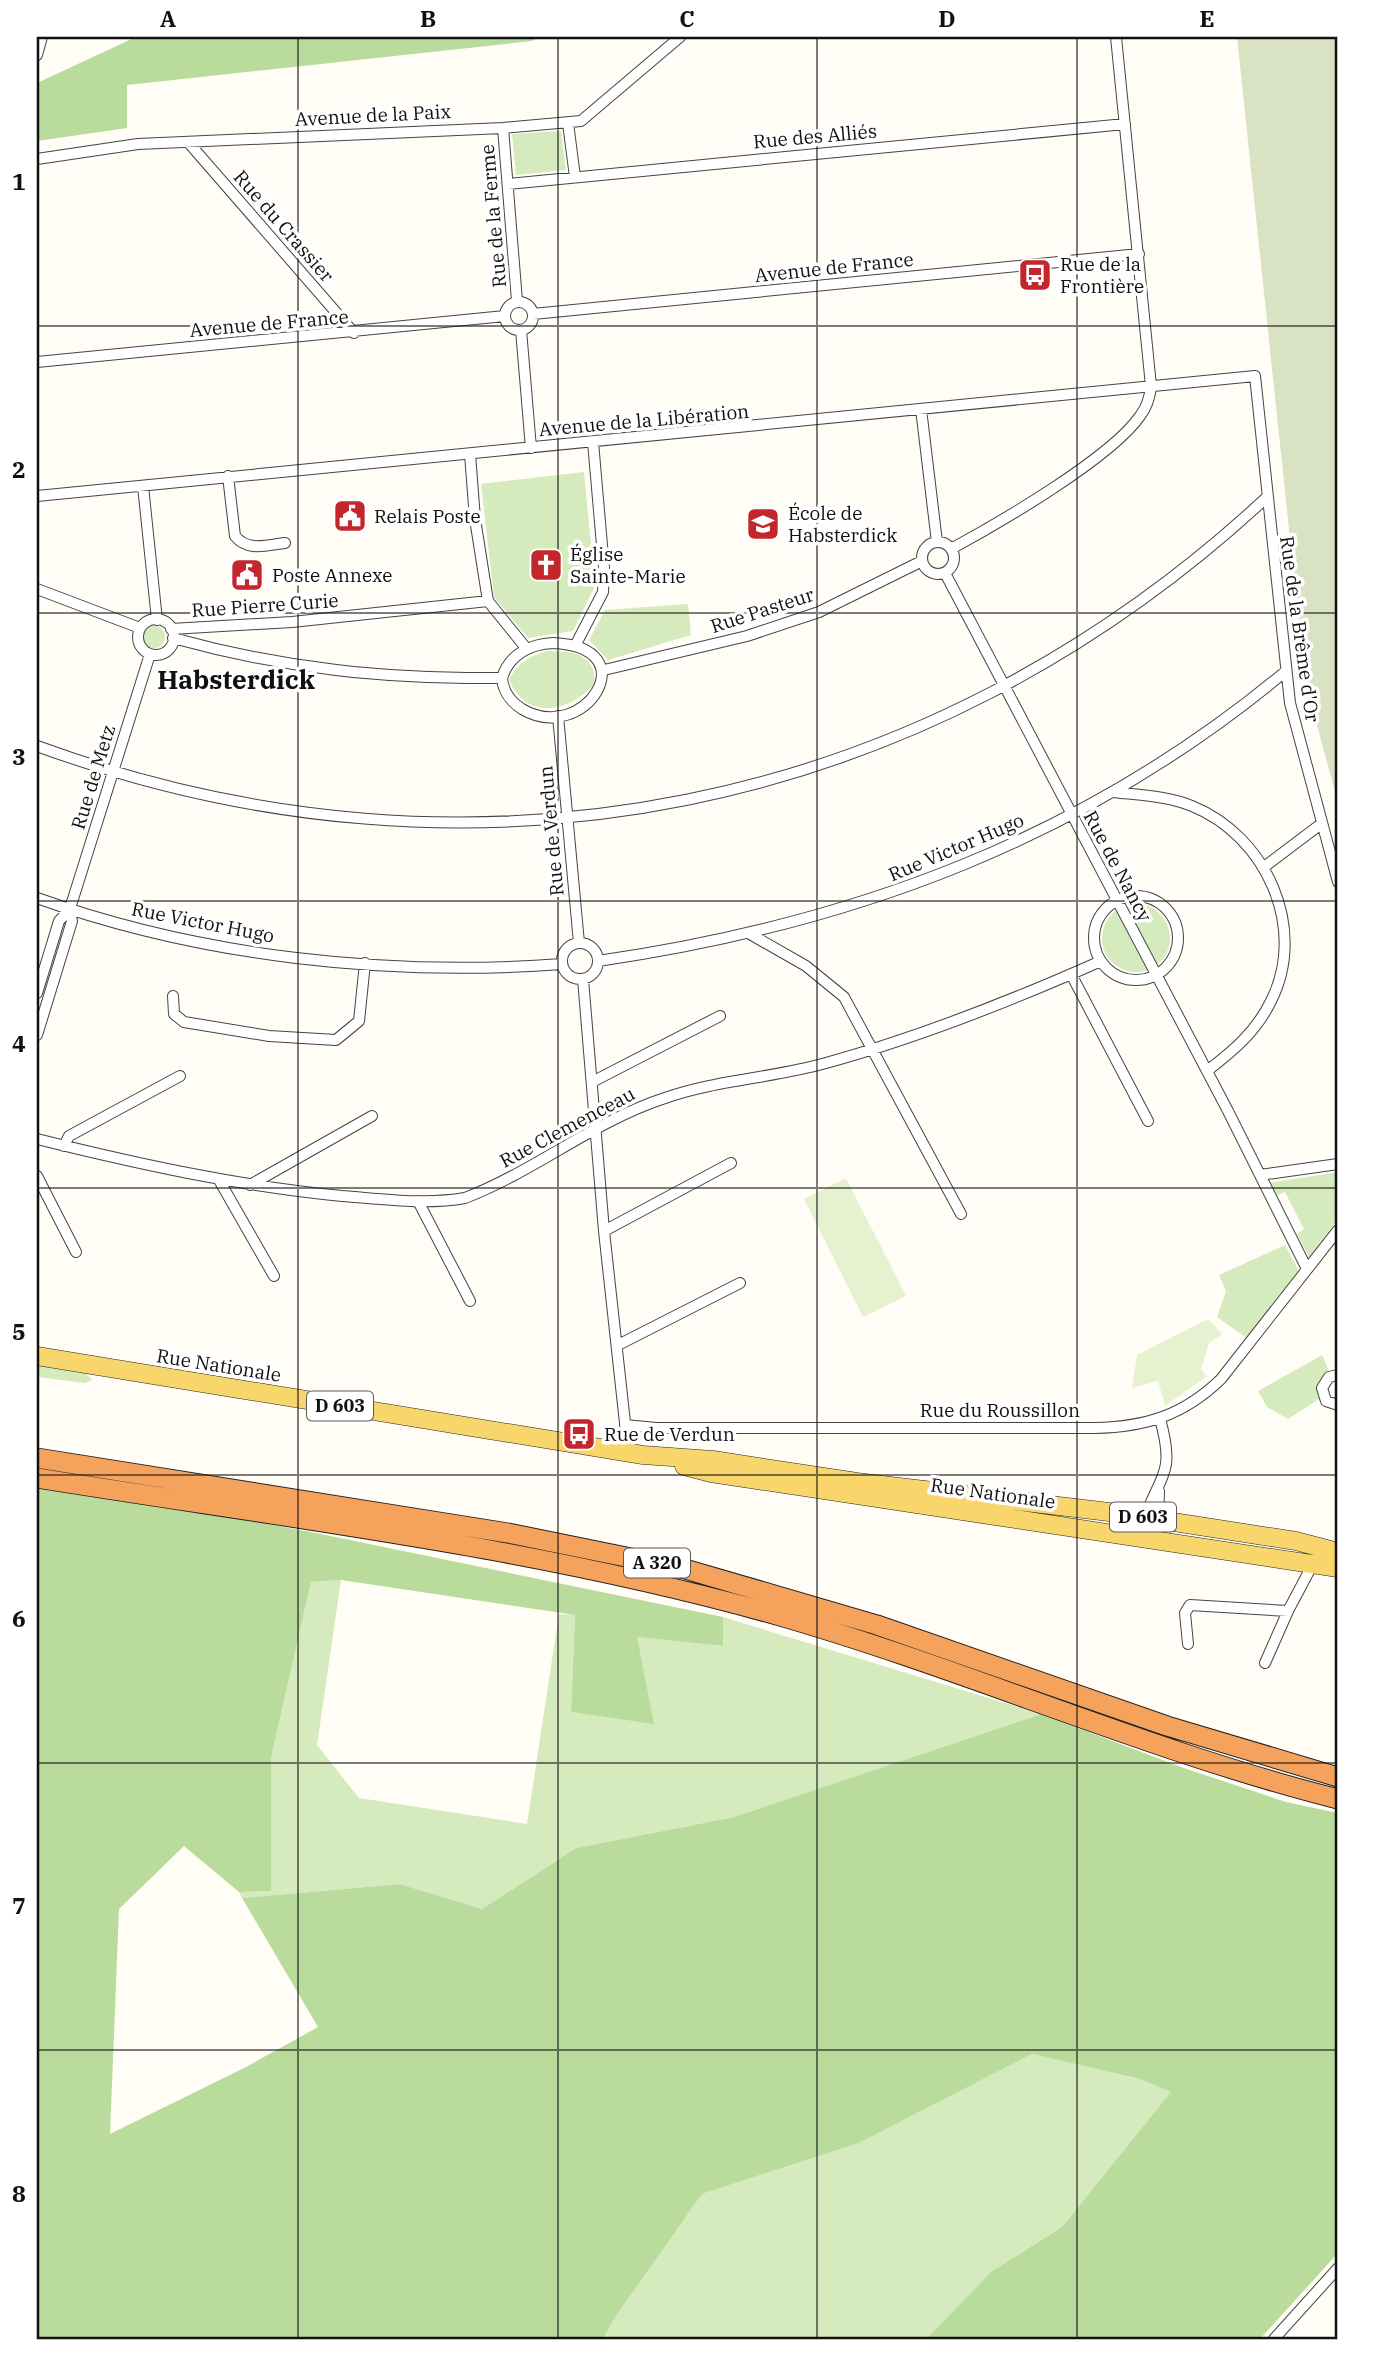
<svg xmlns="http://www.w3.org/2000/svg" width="1375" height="2376" font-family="'IBM Plex Serif',serif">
<rect width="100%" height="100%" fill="#fffdf5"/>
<path fill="#d5ebbd" d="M561,131L566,170L516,175L512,134Z
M584,472L595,586L573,631L528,638L494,597L481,484Z
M688,604L691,635L608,660L589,640L605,610Z
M143 637a11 11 0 1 1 22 0a11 11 0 1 1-22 0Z
M547,651C572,651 595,653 595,683C571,712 525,722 509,679C518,663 529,656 547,651Z
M1102 938a34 34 0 1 1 68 0a34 34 0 1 1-68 0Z
M1338,1172V1219L1309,1257L1297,1234L1304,1229L1285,1192L1276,1196L1269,1183Z
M1285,1245L1299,1271L1248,1339L1217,1317L1226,1291L1219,1275Z
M1322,1355L1329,1371L1317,1384L1319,1399L1288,1419L1267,1407L1258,1391Z
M37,1365L86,1373L92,1380L85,1383L37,1377Z
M341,1580L317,1745L359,1798L527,1824L559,1614L575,1615L571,1712L637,1637L723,1646V1617L1041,1714L734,1817L576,1848L482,1909L400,1884L242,1898L239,1892L271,1891V1758L311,1582Z
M1032,2054L1140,2079L1172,2092L1062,2227L992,2271L926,2339H603L616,2316L702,2194L859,2143Z"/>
<path fill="#b9dc9c" d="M136,37H539L532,41L127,85V128L37,141V83Z
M37,1487L88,1492L311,1532L723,1617V1646L637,1637L654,1724L571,1712L575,1615L341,1580L311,1582L271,1758V1891L239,1892L184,1846L119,1909L110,2134L246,2067L318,2027L242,1898L400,1884L482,1909L576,1848L734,1817L1041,1714L1181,1767L1286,1802L1338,1813V2253L1260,2339H926L992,2271L1062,2227L1171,2092L1140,2079L1032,2054L859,2143L702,2194L616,2316L603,2339H37Z"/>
<path fill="#d9e3c4" d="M1237,37H1338V803L1305,681Z"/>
<path fill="#e6f2cf" d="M846,1178L906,1296L863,1317L804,1199Z
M1208,1319L1222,1334L1209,1343L1201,1370L1207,1376L1165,1406L1158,1381L1132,1388L1137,1355Z"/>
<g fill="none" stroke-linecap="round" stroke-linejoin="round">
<defs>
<path id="street" d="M37,55L42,37
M568,123L575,177
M503,128L517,301
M188,142L354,333
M37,159L138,144L503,128L581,121L680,37
M508,184L1125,124
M505 316a14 14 0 1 1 28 0a14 14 0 1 1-28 0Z
M533,314L1139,254
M521,330L531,448
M37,362L505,316
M921,409L937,542
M470,454L475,519L488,601L526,648
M228,476L235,536C248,552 267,545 285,543
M143,486L157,620
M37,496L1255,376L1290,703L1338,882
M922 558a16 16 0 1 1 32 0a16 16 0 1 1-32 0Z
M951,549C999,523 1111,458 1140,416C1147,407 1150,397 1151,386L1116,37
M945,573L1228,1111L1307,1269
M37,589L140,628
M138 637a18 18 0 1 1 36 0a18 18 0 1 1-36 0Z
M171,629L292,622L488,601
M173,638C285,669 386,679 502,678
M553,643C649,647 584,746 522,709C511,702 503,691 502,678C509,654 531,644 553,643Z
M575,646L603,592L604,568L593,442
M604,670L747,636L819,612L922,561
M558,716L579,943
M37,746C471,905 927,813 1266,498
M1113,792C1139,795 1168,796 1192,806C1266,836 1308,928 1271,1001C1256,1032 1233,1051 1207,1071
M1264,867L1321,824
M1094 938a42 42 0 1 1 84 0a42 42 0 1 1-84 0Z
M37,898C202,957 388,977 562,964
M750,934L806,966L844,997L961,1214
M562 961a18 18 0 1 1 36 0a18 18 0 1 1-36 0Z
M598,961C854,924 1086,838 1286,671
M1071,974L1148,1121
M583,979L604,1231L626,1432L624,1452
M37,993L59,921L69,910L73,899L150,654
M173,996L174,1014L184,1022L269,1036L336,1040L359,1021L365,963
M37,1035L72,921L69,910
M592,1082L720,1016
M37,1139C138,1164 238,1186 342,1196C383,1199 425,1205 465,1198C535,1171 594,1121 665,1098C716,1080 773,1078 826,1063C920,1037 1011,1001 1101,961
M64,1146L69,1136L180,1076
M1260,1175L1338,1164
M37,1176L76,1252
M219,1180L274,1276
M250,1185L372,1116
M418,1201L470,1301
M604,1231L731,1163
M618,1345L740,1283
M1338,1375L1329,1377L1322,1388L1326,1401L1338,1405
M625,1425L656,1428H1095C1146,1427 1184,1415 1221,1379L1338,1230
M1147,1538C1138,1511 1162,1490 1166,1464C1168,1449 1164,1433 1160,1419
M1147,1538L1158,1520L1159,1491
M1188,1644L1185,1613L1190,1605L1288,1611L1315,1560
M1265,1663L1288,1611
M1274,2339L1338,2268"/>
<path id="primary" d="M37,1356L643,1455L713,1460L857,1482L1109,1512L1296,1541L1338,1552
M684,1466L711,1473L1338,1568"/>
<path id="highway" d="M37,1458L508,1533L685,1569L877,1625L1167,1726L1338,1777
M37,1478C285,1518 538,1547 780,1616C968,1670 1148,1751 1338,1799"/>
</defs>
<use href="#street" stroke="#444" stroke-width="12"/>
<use href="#primary" stroke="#222" stroke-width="19"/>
<use href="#highway" stroke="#222" stroke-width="21"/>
<use href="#street" stroke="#fff" stroke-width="10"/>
<use href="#primary" stroke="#f9d66b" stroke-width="18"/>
<use href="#highway" stroke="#f5a25d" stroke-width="19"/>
</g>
<path fill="none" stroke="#111" stroke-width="2" stroke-opacity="0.55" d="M298,37V2339M558,37V2339M817,37V2339M1077,37V2339M37,326H1338M37,613H1338M37,901H1338M37,1188H1338M37,1475H1338M37,1763H1338M37,2050H1338"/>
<defs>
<symbol id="bus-square" viewBox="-11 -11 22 22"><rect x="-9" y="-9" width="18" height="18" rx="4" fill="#c4262e" stroke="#fff"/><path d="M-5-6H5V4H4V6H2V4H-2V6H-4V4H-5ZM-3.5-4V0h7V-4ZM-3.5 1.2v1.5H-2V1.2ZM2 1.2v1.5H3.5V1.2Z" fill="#fff"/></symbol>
<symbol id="civic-square" viewBox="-11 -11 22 22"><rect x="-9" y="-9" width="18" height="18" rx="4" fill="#c4262e" stroke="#fff"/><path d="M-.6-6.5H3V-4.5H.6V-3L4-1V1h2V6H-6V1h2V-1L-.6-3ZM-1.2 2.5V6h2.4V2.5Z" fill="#fff"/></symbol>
<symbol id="school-square" viewBox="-11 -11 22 22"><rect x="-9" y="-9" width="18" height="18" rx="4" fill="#c4262e" stroke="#fff"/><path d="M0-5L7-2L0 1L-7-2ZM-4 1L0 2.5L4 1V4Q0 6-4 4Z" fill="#fff"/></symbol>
<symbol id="church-square" viewBox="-11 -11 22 22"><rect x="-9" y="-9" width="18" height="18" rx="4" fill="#c4262e" stroke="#fff"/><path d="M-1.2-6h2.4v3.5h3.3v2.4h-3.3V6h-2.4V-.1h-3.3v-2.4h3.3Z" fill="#fff"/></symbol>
</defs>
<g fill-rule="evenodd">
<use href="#bus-square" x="1016" y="256" width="38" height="38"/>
<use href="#civic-square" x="331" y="497" width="38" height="38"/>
<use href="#school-square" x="744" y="505" width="38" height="38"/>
<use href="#church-square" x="527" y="546" width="38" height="38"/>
<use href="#civic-square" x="228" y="556" width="38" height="38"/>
<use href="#bus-square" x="560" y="1415" width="38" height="38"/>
</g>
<g text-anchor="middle" stroke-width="7" stroke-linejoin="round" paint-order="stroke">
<g fill="#fff" stroke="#585858" stroke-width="2">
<rect x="307" y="1391.5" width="66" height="29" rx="5"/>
<rect x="1110" y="1502.5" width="66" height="29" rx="5"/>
<rect x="624" y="1548.5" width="66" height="29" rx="5"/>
</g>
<g font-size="18" font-weight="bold" fill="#111">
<text x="340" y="1412">D 603</text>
<text x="1143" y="1523">D 603</text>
<text x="657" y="1569">A 320</text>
</g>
<g font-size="19" fill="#111" stroke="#fff">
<text transform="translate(373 115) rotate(-3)" y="7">Avenue de la Paix</text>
<text transform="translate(815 136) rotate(-5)" y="7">Rue des Alliés</text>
<text transform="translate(493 216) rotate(-95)" y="7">Rue de la Ferme</text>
<text transform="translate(284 226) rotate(49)" y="7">Rue du Crassier</text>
<text transform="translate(834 267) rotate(-6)" y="7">Avenue de France</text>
<text transform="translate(269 323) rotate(-5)" y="7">Avenue de France</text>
<text transform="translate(644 420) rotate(-5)" y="7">Avenue de la Libération</text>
<text transform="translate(265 605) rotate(-4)" y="7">Rue Pierre Curie</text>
<text transform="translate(762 610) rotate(-18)" y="7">Rue Pasteur</text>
<text transform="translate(1300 629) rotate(82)" y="7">Rue de la Brême d'Or</text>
<text transform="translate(93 777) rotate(-73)" y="7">Rue de Metz</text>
<text transform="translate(551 831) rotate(-95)" y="7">Rue de Verdun</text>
<text transform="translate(956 847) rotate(-23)" y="7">Rue Victor Hugo</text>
<text transform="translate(1118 866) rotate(62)" y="7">Rue de Nancy</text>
<text transform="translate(203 922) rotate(11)" y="7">Rue Victor Hugo</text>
<text transform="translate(567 1127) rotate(-28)" y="7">Rue Clemenceau</text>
<text transform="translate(219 1365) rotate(9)" y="7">Rue Nationale</text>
<text x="1000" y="1417">Rue du Roussillon</text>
<text transform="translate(993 1493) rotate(8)" y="7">Rue Nationale</text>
</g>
<g font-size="19" fill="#111" stroke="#fff" text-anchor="start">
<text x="1060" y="271">Rue de la<tspan x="1060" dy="22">Frontière</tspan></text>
<text x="788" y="520">École de<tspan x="788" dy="22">Habsterdick</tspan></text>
<text x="374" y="523">Relais Poste</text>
<text x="570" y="561">Église<tspan x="570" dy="22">Sainte-Marie</tspan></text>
<text x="272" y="582">Poste Annexe</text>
<text x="604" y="1441">Rue de Verdun</text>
</g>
<g font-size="26" font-weight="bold" fill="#111" stroke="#fff">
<text x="236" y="689">Habsterdick</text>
</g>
</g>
<rect width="1375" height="2376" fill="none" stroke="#ffffff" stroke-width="77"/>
<rect x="38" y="38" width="1298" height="2300" fill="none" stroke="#111" stroke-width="2.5"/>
<g font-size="23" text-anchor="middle" font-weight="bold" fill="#111">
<text x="168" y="27">A</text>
<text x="428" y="27">B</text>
<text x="687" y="27">C</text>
<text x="947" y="27">D</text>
<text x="1207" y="27">E</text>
<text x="19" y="190">1</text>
<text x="19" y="478">2</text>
<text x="19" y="765">3</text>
<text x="19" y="1052">4</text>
<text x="19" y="1340">5</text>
<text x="19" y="1627">6</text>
<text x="19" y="1914">7</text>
<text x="19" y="2202">8</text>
</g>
</svg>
